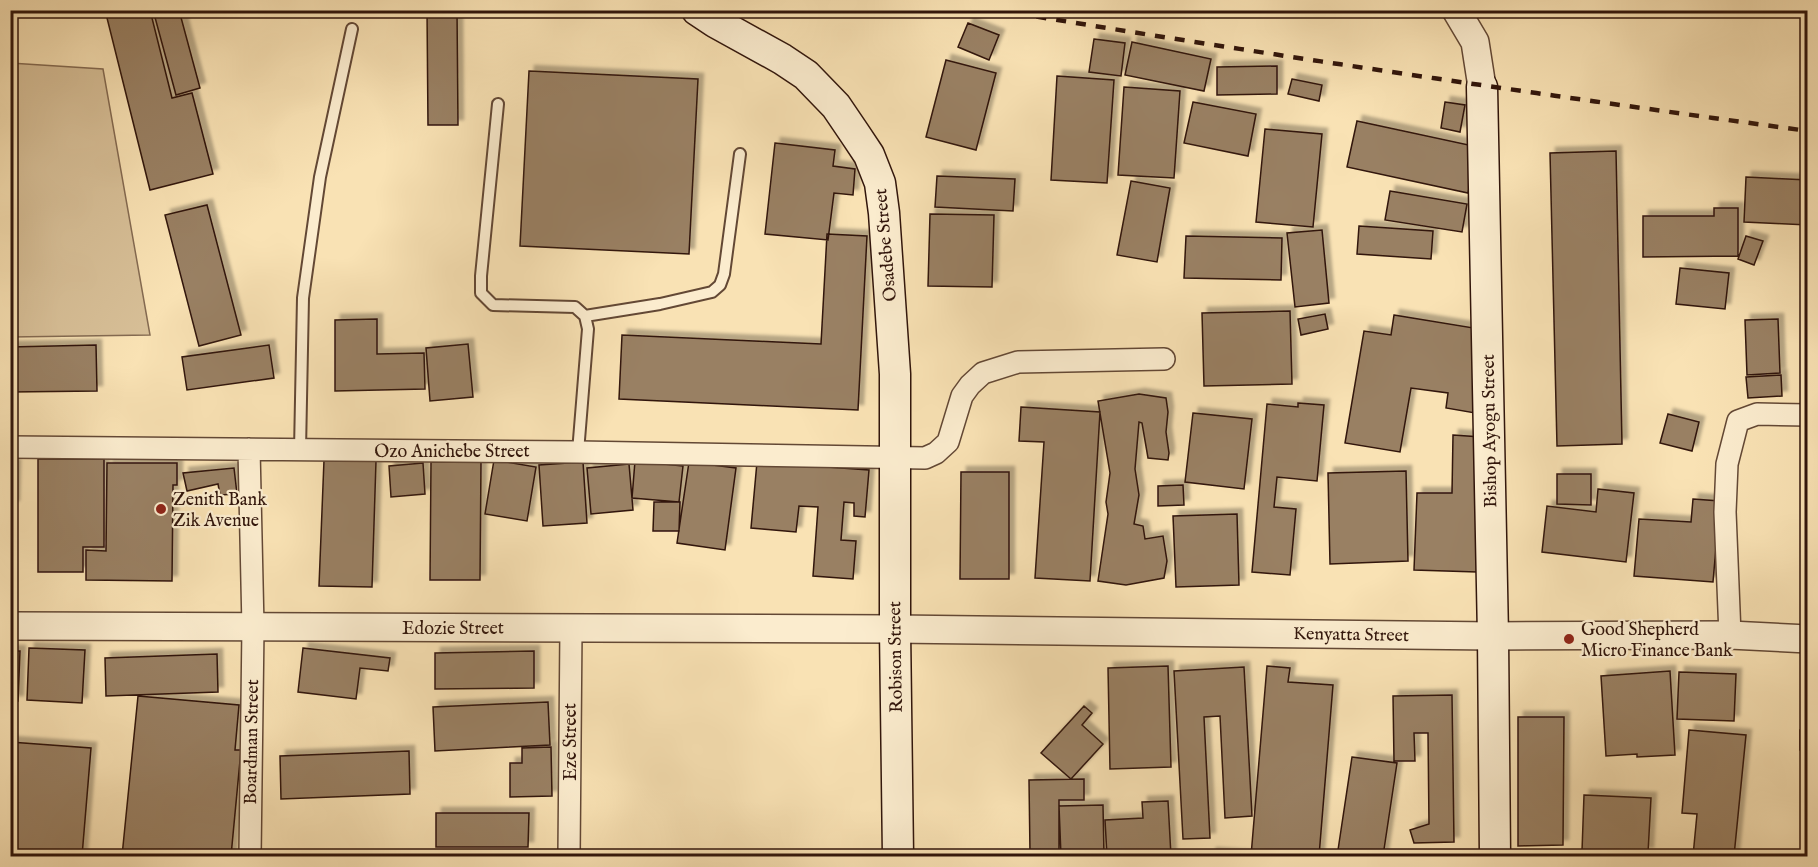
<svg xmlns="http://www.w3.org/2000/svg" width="1818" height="867" font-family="'IM FELL English',serif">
<defs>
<filter id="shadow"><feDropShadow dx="5.5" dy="-5.5" stdDeviation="1.5" flood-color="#0004"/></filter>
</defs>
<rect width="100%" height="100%" fill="#f9e2b4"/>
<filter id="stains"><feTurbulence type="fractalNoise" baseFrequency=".00333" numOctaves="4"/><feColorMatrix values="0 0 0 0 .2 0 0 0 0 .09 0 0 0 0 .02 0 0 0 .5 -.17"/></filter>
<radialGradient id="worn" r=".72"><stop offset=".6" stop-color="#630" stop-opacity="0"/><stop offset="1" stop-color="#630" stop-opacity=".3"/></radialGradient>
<path fill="#d7bf97" stroke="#846a51" stroke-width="1.5" d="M10,63L103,69L150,335L11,337Z"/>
<path fill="#998063" stroke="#31150b" stroke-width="1.5" filter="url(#shadow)" d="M105,10H150L172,98L192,93L213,174L150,190Z
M153,10H179L200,88L176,95Z
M427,10H457L458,125H428Z
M968,23L999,35L989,60L958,47Z
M1094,39L1125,43L1121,76L1089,72Z
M1132,42L1211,59L1204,91L1125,75Z
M946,60L996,73L976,150L926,137Z
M1277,66V94L1217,95V67Z
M529,71L698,79L689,254L520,246Z
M1057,76L1114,80L1107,183L1051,180Z
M1292,79L1322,85L1319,101L1288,94Z
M1124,87L1180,91L1174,178L1118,175Z
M1193,102L1256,114L1248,156L1184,143Z
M1445,102L1465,105L1460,132L1441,128Z
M1357,121L1478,147L1468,193L1347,167Z
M1265,129L1322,134L1313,227L1256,222Z
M775,143L835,150L833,166L855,169L853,195L834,193L828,240L765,234Z
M1616,151L1622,444L1557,446L1550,153Z
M937,176L1015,179L1013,211L935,207Z
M1746,177L1808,180V225L1744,222Z
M1131,181L1170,188L1157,262L1117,255Z
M1390,191L1467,204L1462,232L1385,220Z
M207,205L241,335L199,346L165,215Z
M1714,208H1738V256L1643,257V216H1714Z
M930,214L994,215L992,287L928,286Z
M1359,226L1433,231L1431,259L1357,254Z
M1322,230L1329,303L1295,307L1287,233Z
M827,234L867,236L858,410L619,399L622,335L821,344Z
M1186,236L1282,238L1281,280L1184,278Z
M1746,236L1763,241L1754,265L1738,259Z
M1680,268L1729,273L1725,309L1676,304Z
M1290,311L1292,384L1204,386L1202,313Z
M1325,314L1328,329L1301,335L1298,319Z
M1394,315L1486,330L1475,413L1446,408L1448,393L1411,388L1400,452L1345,443L1364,331L1391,335Z
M377,319V354L424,353L425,389L335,391V320Z
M1778,319L1780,373L1747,375L1745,320Z
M468,344L473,397L430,401L426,348Z
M96,345L97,391L10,392V347Z
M269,345L274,378L187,390L182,357Z
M1781,375L1782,396L1748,398L1746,377Z
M1139,394L1166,398L1168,412L1166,432L1169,453L1168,460L1148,458L1142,423L1139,422L1135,469L1139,495L1134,524L1143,526L1145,539L1163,536L1167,561L1164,578L1126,585L1098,581L1108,514L1106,502L1110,473L1098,401Z
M1298,403L1324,405L1317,481L1277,477L1274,507L1296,509L1290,575L1252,572L1267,404L1298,407Z
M1021,407L1100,412L1090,581L1035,578L1044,442L1019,441Z
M1193,413L1252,419L1244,489L1185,482Z
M1668,414L1699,422L1692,451L1660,443Z
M1453,435L1481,437L1477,572L1414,570L1417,493H1452Z
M38,459H104V547H83V572H38Z
M324,460L376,461L372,587L319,586Z
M494,460L536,467L527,521L485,514Z
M635,461L683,466L679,502L632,498Z
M431,462H481L480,580H430Z
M583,462L587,523L543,526L539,465Z
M689,462L736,468L725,550L677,543Z
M757,462L869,470L865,517L854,516V503L844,502L841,540L856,541L853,579L813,576L818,507L799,506L796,532L751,528Z
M107,463H177V485H173L172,581L86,580V550L106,551Z
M423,463L425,494L391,497L389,466Z
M629,464L633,510L591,514L587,468Z
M10,465H15L14,506H10Z
M234,468L237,494L220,495L218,484L187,491L183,473Z
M1406,471L1408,561L1330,564L1328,473Z
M961,472H1009V579H960Z
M1557,474H1591V505L1557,504Z
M1183,485L1184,505L1158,506V486Z
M1598,489L1634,493L1626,562L1542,552L1547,506L1596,512Z
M1693,499L1720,501L1713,582L1634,576L1639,519L1691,522Z
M654,502H680L679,531H653Z
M1237,514L1239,585L1176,587L1173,516Z
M29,648L85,650L82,703L27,700Z
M303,648L390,658L388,671L360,668L356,699L298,692Z
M10,651H20L18,701H10Z
M534,651V688L435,689V653Z
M217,654L218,692L106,696L105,658Z
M1168,666L1171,767L1110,769L1108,668Z
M1267,666L1290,668L1288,682L1333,685L1319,856H1210L1211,853L1251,856Z
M1244,667L1252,816L1225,818L1220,716L1204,717L1210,838L1183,839L1174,671Z
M1670,671L1675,755L1637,757V754L1606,756L1601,676Z
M1679,672L1736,674L1734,721L1677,719Z
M1805,680H1808L1806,799V753L1800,750V730H1805Z
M1452,695L1454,842L1414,843L1410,830L1429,824L1428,733H1414L1415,761H1394L1393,696Z
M138,696L239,705L235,750H241L231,856H122Z
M548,702L550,745L435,751L433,707Z
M1084,706L1092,713L1082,725L1103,744L1071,779L1041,753Z
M1518,717H1564L1563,845L1518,846Z
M1689,730L1746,735L1734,856H1693L1697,814L1682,813Z
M10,742L91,748L82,856H10Z
M551,747L552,796L510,797V763H522V748Z
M409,751L410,794L281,799L280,756Z
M1352,757L1397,763L1383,856L1338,850Z
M1084,779V800H1059V853H1030L1029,780Z
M1584,795L1651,798L1648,853L1582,851Z
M1168,801L1171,856H1107L1105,820L1143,818L1142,802Z
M1103,805L1104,856H1061L1059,806Z
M436,813H529L528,847H436Z
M1806,825L1808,856H1804Z"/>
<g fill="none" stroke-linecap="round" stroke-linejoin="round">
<defs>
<path id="service" d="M498,104L481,276V293L493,305L575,307L585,316L588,329L578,452
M585,316L660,304L712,292L720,285L724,274L740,154
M300,450L303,298L320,177L352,29"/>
<path id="minor" d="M10,447L578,452L925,458L936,453L948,442L962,396L970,385L983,373L1018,362L1164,359
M249,449L253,627L250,856
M1730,635L1725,512L1727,464L1738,421L1757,414L1808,415
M569,856L571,628"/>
<path id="tertiary" d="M1456,10L1475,42L1482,87
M10,626L895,629L1493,636L1730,635L1808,639"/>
<path id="secondary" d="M697,10L715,22L782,59L806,75L836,106L855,134L869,155L880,183L884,213L895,374V629L898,856
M1482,87L1493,636L1495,856"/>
</defs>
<use href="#service" stroke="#634835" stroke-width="14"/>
<use href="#minor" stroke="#634835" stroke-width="24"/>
<use href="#tertiary" stroke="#634835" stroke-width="30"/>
<use href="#secondary" stroke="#31150b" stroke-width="33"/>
<use href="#service" stroke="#fbecce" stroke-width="10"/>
<use href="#minor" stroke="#fbecce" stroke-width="21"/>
<use href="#tertiary" stroke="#fbecce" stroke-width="27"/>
<use href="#secondary" stroke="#fbecce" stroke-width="30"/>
<path stroke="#31150b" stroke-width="4.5" stroke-dasharray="10 10" stroke-linecap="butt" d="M997,10C1267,55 1537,94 1808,131"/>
</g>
<g fill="#8f2418" stroke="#fbecce" stroke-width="2">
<circle cx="161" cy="509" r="6"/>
<circle cx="1569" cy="639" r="6"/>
</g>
<g text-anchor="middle" stroke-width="4.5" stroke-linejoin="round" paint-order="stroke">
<g font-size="18" fill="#31150b" stroke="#fbecce">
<text transform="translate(885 245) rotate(-95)" y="6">Osadebe Street</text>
<text transform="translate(1489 431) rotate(-91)" y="6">Bishop Ayogu Street</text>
<text x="452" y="457">Ozo Anichebe Street</text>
<text x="453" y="634">Edozie Street</text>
<text transform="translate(1351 634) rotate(1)" y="6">Kenyatta Street</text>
<text transform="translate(895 657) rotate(-91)" y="6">Robison Street</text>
<text transform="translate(251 742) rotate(-89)" y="6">Boardman Street</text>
<text transform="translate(570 742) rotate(-90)" y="6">Eze Street</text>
</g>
<g font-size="18" fill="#31150b" stroke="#fbecce" text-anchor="start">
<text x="173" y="505">Zenith Bank<tspan x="173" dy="21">Zik Avenue</tspan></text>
<text x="1581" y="635">Good Shepherd<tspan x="1581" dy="21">Micro Finance Bank</tspan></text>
</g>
</g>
<rect width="1818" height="867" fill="none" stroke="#f9e2b4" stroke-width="36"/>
<rect x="12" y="12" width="1794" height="843" fill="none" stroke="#31150b" stroke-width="3"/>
<rect x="18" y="18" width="1782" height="831" fill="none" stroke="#31150b" stroke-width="1.5"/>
<rect width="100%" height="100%" filter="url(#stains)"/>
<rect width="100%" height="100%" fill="url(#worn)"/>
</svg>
